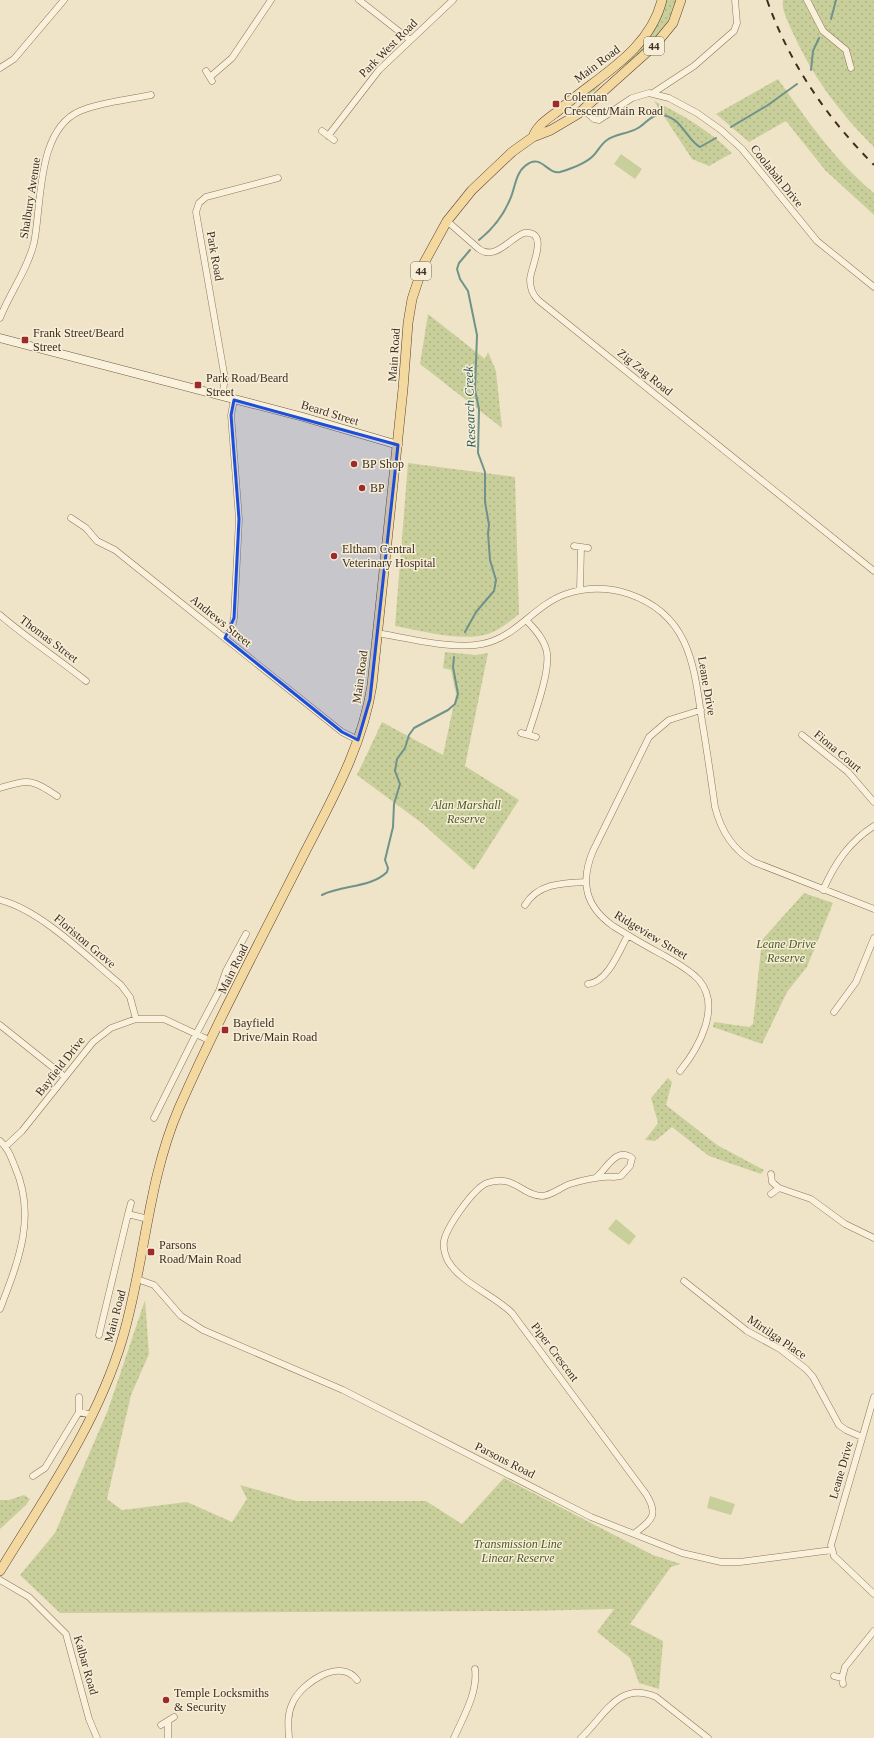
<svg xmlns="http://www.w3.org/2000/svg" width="874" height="1738" font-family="Georgia,serif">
<defs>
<pattern id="green-dots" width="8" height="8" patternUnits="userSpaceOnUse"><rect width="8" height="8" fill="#c9cf9b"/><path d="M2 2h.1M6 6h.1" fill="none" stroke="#aeb285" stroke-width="1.8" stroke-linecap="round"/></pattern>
</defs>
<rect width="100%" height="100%" fill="#f0e4c8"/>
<path fill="url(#green-dots)" d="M666,0H676C674,6 673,15 669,21C653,47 626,63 603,82C599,86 590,97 584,96L643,45L658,22Z
M783,0H874V147C839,113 811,74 791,29C788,21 781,9 783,0Z
M778,79C807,120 835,161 874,193V215L825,170L786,121L749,142L716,114Z
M654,101C683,115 709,130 732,153L709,166L692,159Z
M428,314L485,359L488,352L496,371L502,428L420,364Z
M408,463L515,477L519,614C509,622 500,630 488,634C462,642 422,631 395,626Z
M445,652L476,655L488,653L465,766L519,800L474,870L423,824L357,775L382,722L443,755L456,694L451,670L443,668Z
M804,893L833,903L807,967L787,992L762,1044L713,1027L714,1022L749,1027L753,1024L762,940Z
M668,1078L672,1082L666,1105L717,1145L764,1170L761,1174L709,1156L672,1127L655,1141L645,1140L658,1123L651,1098Z
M145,1300L149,1354L131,1395L107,1499L122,1510L187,1502L232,1522L247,1499L240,1485L297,1501H426L462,1524L504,1478L653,1555L681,1564L671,1567L630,1624L663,1641L659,1689L639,1683L630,1658L597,1632L614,1609L524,1611L60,1613L20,1575L55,1533L108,1410Z
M24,1495L30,1499L26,1505L0,1529V1500H9Z"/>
<path fill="#c9cf9b" d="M621,154L642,169L635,179L614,164Z
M616,1219L636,1236L629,1245L608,1229Z
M710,1496L735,1504L731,1515L707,1508Z"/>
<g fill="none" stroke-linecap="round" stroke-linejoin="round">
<path stroke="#6f938a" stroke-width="2" d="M831,19L836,0
M811,70L813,51L819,38
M731,127L768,105L797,84
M479,240C494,228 504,215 511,197C515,187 516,173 525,166C541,152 547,175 560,172C570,169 585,164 593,156C598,151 601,144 607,140C615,134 628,134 638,128C644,125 650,116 658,115C680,113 687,141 700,147L716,138
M465,632L476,612L494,591L496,580L490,560L488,533L489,525L485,502V472L478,453L479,409L475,390L477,335L468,291L460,279L457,269L459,263L470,250
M322,895C341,885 371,888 387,872L388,868L385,860L393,827L394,804L400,784L395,771L397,759L405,748L409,735L414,728L448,710L455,704L458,694L453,667L454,657"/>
<defs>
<path id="street" d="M359,0L410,40
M807,0L823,31L846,50L851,68
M0,68L14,59L64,0
M206,71L212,81
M210,77L232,58L271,0
M653,93L694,66L734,31L737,23L735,0
M584,110L594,119L599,120L632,98L649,93L669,98L697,113L721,130L742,149L817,241L874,287
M322,131L334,140
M328,136L379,70L453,0
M447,221L479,249C495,261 510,238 524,233C551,230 530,268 530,280C530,288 533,295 538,300L874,571
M0,318C10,292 27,271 34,243C42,205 36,130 80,111C101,102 127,100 151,95
M222,396L225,379L196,212L199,203L206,197L278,178
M71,518L86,528L97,541L115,550L342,732L358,740
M574,546L588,548
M580,590L581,547
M0,615C28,639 57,658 86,681
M526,620C535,629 545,640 547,653C550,673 534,715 528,735
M377,633C407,638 453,650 482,644C516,638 534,605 566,594C587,587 608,587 629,594C690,615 694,666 702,721C707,750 711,779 715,807C721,831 733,850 754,862L874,909
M225,638L232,628L234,618L239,519L231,415L234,400
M521,733L536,737
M802,735L848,772L874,802
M0,788C29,779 32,779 57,796
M823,890C835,863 849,842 874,826
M0,900C42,911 87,957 121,985L130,997L136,1019
M525,905C538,883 563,883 585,882
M588,984C608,982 619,951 628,935
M834,1012L856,982L874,938
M0,1025L65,1077
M680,1071C698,1049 722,1007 699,980C689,969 675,962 663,955C646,946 629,936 613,926C585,906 580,882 593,851L649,737L669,720L701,710
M154,1118L193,1040L219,991L226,971L246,934
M0,1141C8,1148 11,1157 15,1167C37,1217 18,1262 0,1309
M6,1146L22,1131L93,1042L111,1028L136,1019H164L211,1041
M771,1174L772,1182L779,1188L811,1199L845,1224L874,1238
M595,1178C606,1171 615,1146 632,1158L630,1166L621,1176C615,1178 609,1176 603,1177C592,1178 580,1181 570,1184C561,1187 551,1196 542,1196C520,1195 516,1174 487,1183C474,1188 447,1226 444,1241C443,1248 445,1255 448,1261C461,1283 494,1295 512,1313L646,1494C659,1515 652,1520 635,1533
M771,1194L779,1188
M128,1214L131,1203
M137,1279L154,1285L181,1316L203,1330L343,1390L591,1517L682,1553L721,1562H740L832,1550
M684,1281L747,1331L780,1349L806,1369L813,1377L839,1425L846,1430L862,1437
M99,1335L128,1214L148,1219
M874,1397L831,1545L834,1556L874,1594
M79,1412V1397
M33,1476L45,1468L79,1412L93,1415
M0,1580L29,1597L66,1634L89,1719L97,1738
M834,1676L842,1678L843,1684
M842,1678L845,1667L874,1631
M161,1725L174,1717
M168,1738V1722
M289,1738C288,1725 287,1714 293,1702C302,1683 340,1657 357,1680
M454,1738C463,1717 478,1693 475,1669
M581,1738C604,1717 618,1680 656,1697L708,1738"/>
<path id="secondary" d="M0,338L303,417L398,445"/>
<path id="primary" d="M533,137C537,125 549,118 558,111C596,77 649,53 662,0
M0,1571C45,1497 97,1424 122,1340C145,1264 147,1182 179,1108C215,1026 258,945 299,864C328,806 362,750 372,685L403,389L408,323L412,299L424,263L447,221L472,190L512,152L533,137L551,130L578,114L655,45L673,23L681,0"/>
</defs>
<use href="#street" stroke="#8d765c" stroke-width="7"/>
<use href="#secondary" stroke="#6f573f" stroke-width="9"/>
<use href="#primary" stroke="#5b4430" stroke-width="10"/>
<use href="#street" stroke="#faf1dc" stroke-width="6"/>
<use href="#secondary" stroke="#faf1dc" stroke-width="8"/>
<use href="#primary" stroke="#f3d9a0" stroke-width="9"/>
<path stroke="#3d2e20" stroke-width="2" stroke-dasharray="7 7" stroke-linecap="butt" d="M767,0C789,63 827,118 874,165"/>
</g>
<path fill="#1d4ed8" fill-opacity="0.2" stroke="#1d4ed8" stroke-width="3" stroke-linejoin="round" d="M234,400L398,445L370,699L358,740L342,732L225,638L234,618L239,519L231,415Z"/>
<g fill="#9e2a2b" stroke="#f7eed8" stroke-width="1.5">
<rect x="552" y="100" width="8" height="8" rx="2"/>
<rect x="21" y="336" width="8" height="8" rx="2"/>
<rect x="194" y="381" width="8" height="8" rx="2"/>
<circle cx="354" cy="464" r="4"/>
<circle cx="362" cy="488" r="4"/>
<circle cx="334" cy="556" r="4"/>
<rect x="221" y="1026" width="8" height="8" rx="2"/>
<rect x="147" y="1248" width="8" height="8" rx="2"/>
<circle cx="166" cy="1700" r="4"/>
</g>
<g text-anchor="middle" stroke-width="3" stroke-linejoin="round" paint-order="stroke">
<g fill="#f7eed8" stroke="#756857" stroke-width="1">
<rect x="644" y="37" width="20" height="18" rx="3"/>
<rect x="411" y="262" width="20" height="18" rx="3"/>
</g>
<g font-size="11" font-weight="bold" fill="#3d2e20">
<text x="654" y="50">44</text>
<text x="421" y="275">44</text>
</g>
<g font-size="12" fill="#3d2e20" stroke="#f7eed8">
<text transform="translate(388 48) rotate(-45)" y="4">Park West Road</text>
<text transform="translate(597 64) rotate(-37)" y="4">Main Road</text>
<text transform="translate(777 176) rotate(51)" y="4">Coolabah Drive</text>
<text transform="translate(30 198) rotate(-81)" y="4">Shalbury Avenue</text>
<text transform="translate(215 256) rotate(80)" y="4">Park Road</text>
<text transform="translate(394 355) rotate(-86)" y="4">Main Road</text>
<text transform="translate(645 372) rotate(39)" y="4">Zig Zag Road</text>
<text transform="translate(330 413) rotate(17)" y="4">Beard Street</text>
<text transform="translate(221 621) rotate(39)" y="4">Andrews Street</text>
<text transform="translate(49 639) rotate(37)" y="4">Thomas Street</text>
<text transform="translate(360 677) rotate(-82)" y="4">Main Road</text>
<text transform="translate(707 686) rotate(80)" y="4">Leane Drive</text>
<text transform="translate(838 751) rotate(40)" y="4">Fiona Court</text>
<text transform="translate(651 935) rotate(31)" y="4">Ridgeview Street</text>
<text transform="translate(85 941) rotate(40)" y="4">Floriston Grove</text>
<text transform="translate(233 969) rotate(-64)" y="4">Main Road</text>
<text transform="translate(60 1066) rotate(-52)" y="4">Bayfield Drive</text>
<text transform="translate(115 1316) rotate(-75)" y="4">Main Road</text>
<text transform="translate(777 1337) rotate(34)" y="4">Mirtilga Place</text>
<text transform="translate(555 1352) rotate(53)" y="4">Piper Crescent</text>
<text transform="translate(505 1460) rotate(27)" y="4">Parsons Road</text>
<text transform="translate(841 1470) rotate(-74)" y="4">Leane Drive</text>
<text transform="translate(86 1665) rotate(74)" y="4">Kalbar Road</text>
</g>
<g font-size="12" fill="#3d2e20" stroke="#f7eed8" text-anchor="start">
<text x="564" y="101">Coleman<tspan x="564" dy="14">Crescent/Main Road</tspan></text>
<text x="33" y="337">Frank Street/Beard<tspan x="33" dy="14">Street</tspan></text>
<text x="206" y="382">Park Road/Beard<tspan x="206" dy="14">Street</tspan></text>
<text x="362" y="468">BP Shop</text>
<text x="370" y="492">BP</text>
<text x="342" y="553">Eltham Central<tspan x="342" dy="14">Veterinary Hospital</tspan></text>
<text x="233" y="1027">Bayfield<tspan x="233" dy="14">Drive/Main Road</tspan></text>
<text x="159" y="1249">Parsons<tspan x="159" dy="14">Road/Main Road</tspan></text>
<text x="174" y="1697">Temple Locksmiths<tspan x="174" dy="14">&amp; Security</tspan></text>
</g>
<g font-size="12" font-style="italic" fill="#4d5a26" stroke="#f7eed8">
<text x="466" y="809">Alan Marshall<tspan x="466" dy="14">Reserve</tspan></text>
<text x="786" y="948">Leane Drive<tspan x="786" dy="14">Reserve</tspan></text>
<text x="518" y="1548">Transmission Line<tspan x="518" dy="14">Linear Reserve</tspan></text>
</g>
<g font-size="13" font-style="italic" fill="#2f5d5a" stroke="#f7eed8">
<text transform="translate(469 407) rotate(-92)" y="5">Research Creek</text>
</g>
</g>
</svg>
